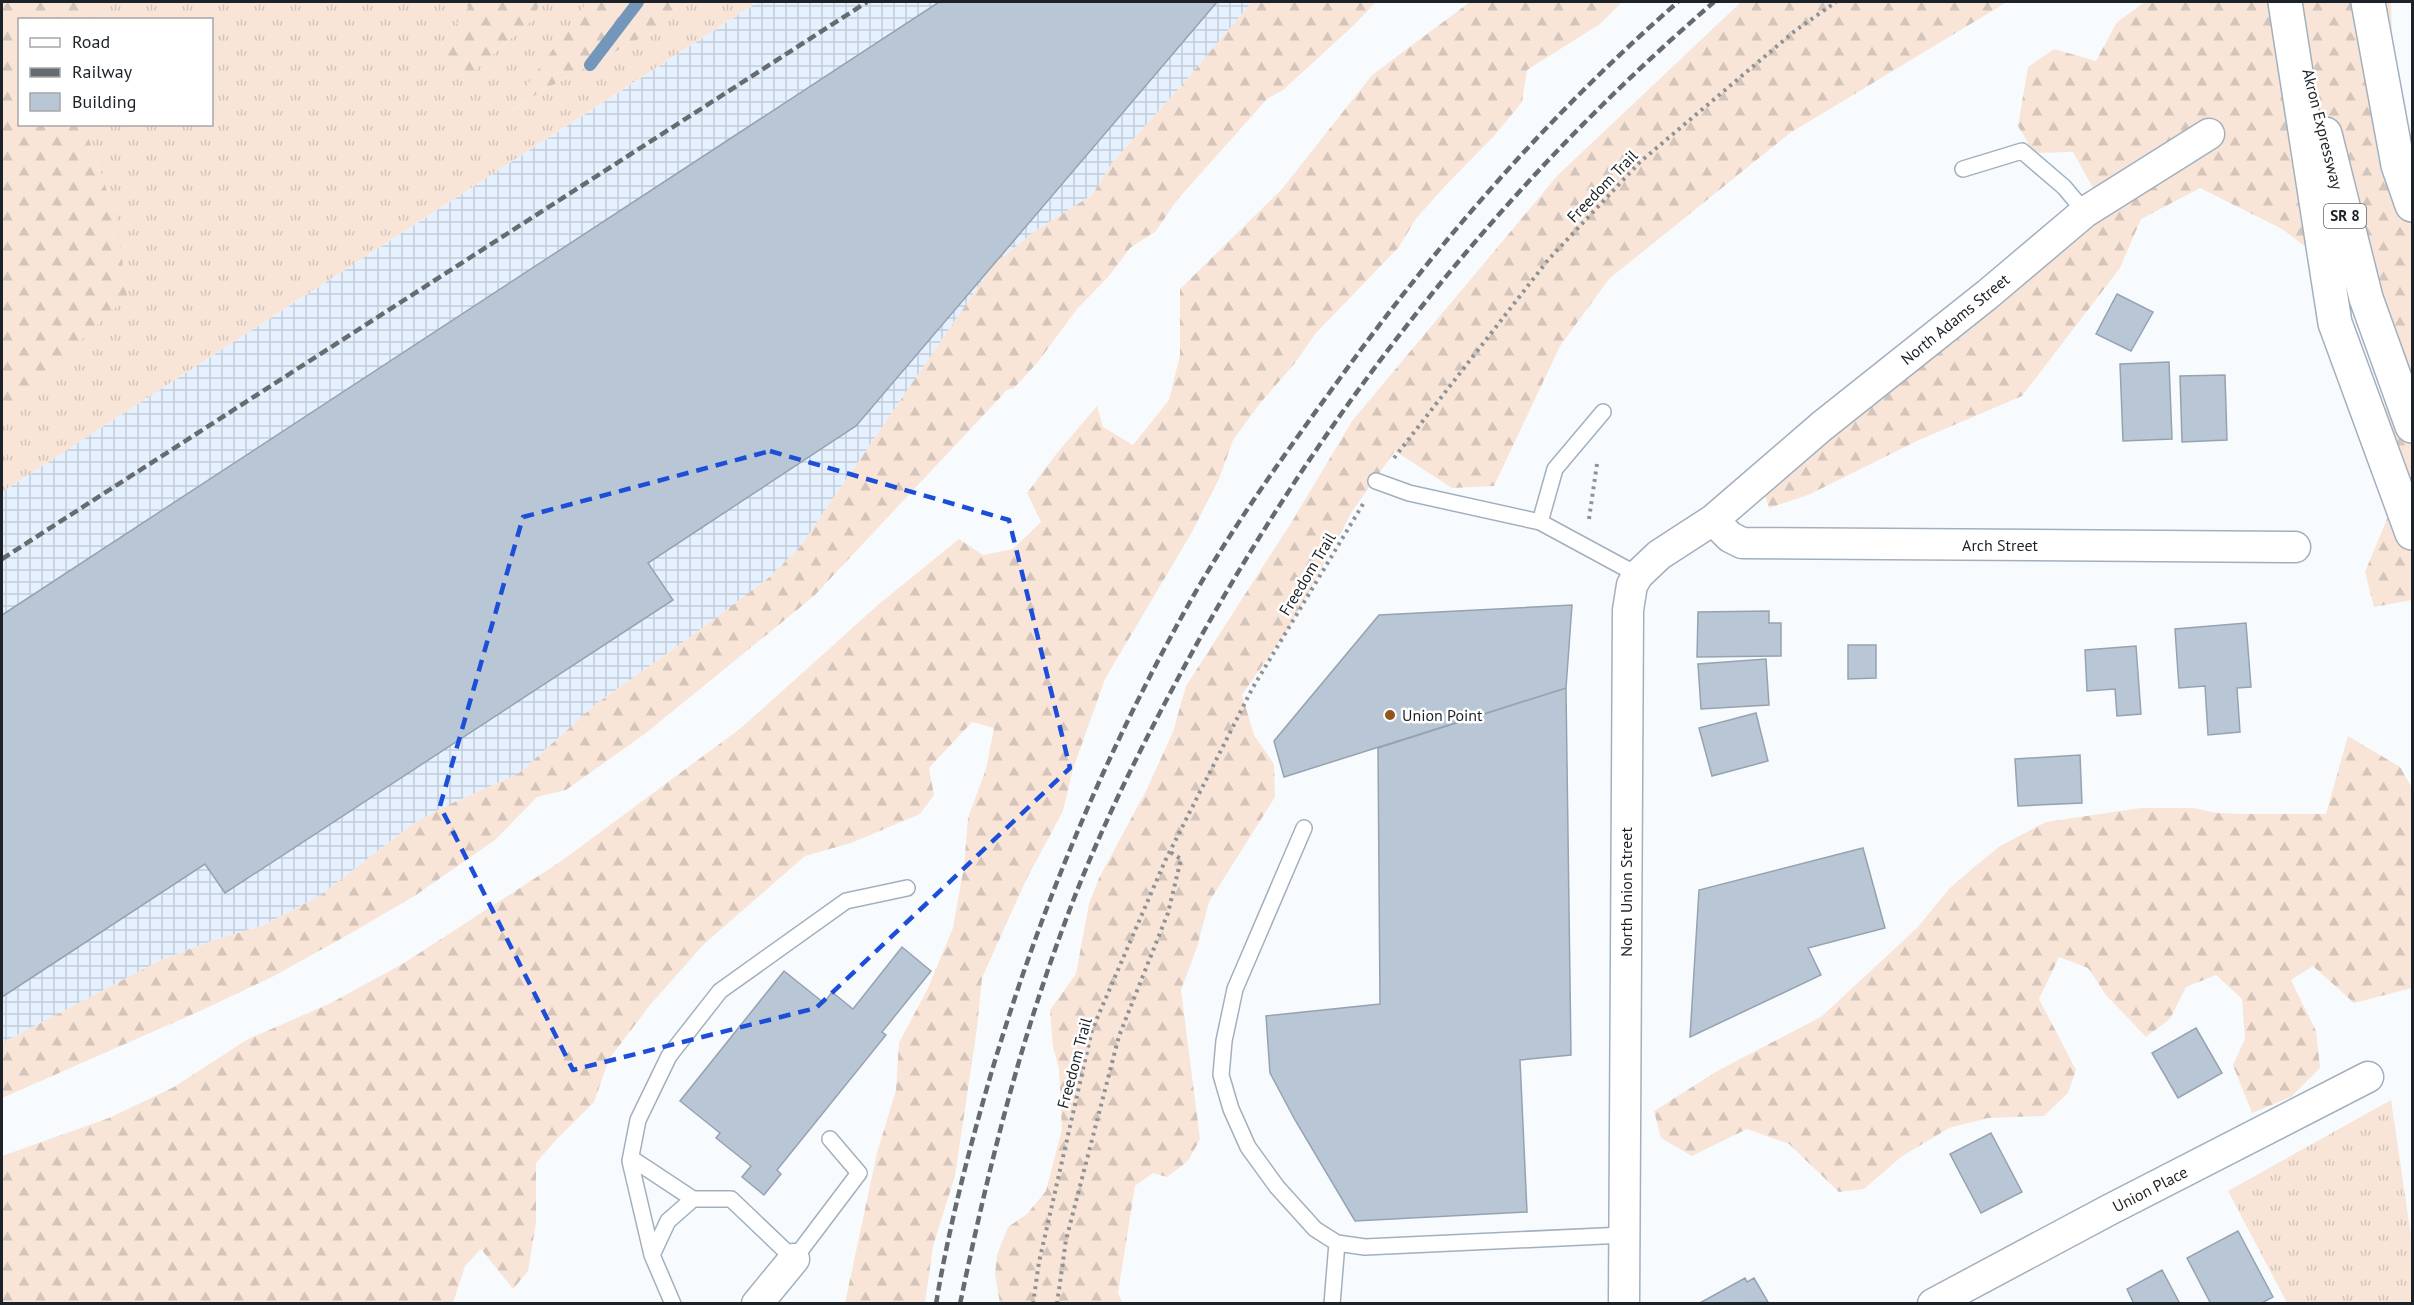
<svg xmlns="http://www.w3.org/2000/svg" width="2414" height="1305" font-family="'PT Sans',sans-serif">
<defs>
<pattern id="industrial-grid" width="8" height="8" patternUnits="userSpaceOnUse" patternTransform="scale(1.5)"><rect width="8" height="8" fill="#e5f1fe"/><path d="M0 4h8M4 0v8" fill="none" stroke="#c4ceda"/></pattern>
<pattern id="grass-tufts" width="24" height="20" patternUnits="userSpaceOnUse" patternTransform="scale(1.5)"><rect width="24" height="20" fill="#f8e5d8"/><path d="M3 7l-1-3M5 7V3M7 7l1-3M15 17l-1-3M17 17v-4M19 17l1-3" fill="none" stroke="#d4c4b9"/></pattern>
<pattern id="forest-firs" width="22" height="20" patternUnits="userSpaceOnUse" patternTransform="scale(1.5)"><rect width="22" height="20" fill="#f8e5d8"/><path d="M5 1l3.5 6h-7zM16 11l3.5 6h-7z" fill="#d4c4b9"/></pattern>
</defs>
<rect width="100%" height="100%" fill="#f8fbfe"/>
<path fill="url(#industrial-grid)" d="M758,2H1252L1181,86L1112,163L1092,195L1035,231L993,265L800,547L771,576L689,638L596,704L518,774L448,805L414,823L321,895L262,926L217,939L163,959L2,1043V492Z"/>
<path fill="url(#grass-tufts)" d="M94,2H466L468,8L440,47L466,78L532,20L541,2H587L509,112L540,92L659,28L682,2H752L753,5L2,492V412L23,397L116,216L87,134L96,125L212,124V20L109,19Z
M2391,1100L2412,1243V1303H2287L2228,1191Z"/>
<path fill="url(#forest-firs)" d="M2,2H94L109,19L20,20V124L96,125L87,134L116,216L127,296L23,397L2,412Z
M466,2H541L532,20L466,78L440,47L468,8Z
M587,2H682L659,28L540,92L507,113Z
M1252,2H1376L1353,26L1283,90L1267,99L1177,200L1156,231L1130,248L1109,276L1077,309L1037,363L1014,388L1007,390L814,596L646,733L566,790L537,797L495,840L416,895L353,932L272,977L200,1011L2,1098V1043L163,959L217,939L262,926L289,912L321,895L414,823L448,805L518,774L596,704L689,638L771,576L800,547L993,265L1035,231L1092,195L1112,163L1181,86Z
M1470,2H1622L1600,24L1527,70L1522,102L1494,136L1446,185L1415,220L1399,247L1316,333L1295,363L1261,402L1233,440L1219,479L1192,532L1105,679L1073,769L1063,811L1026,880L982,978L977,1028L955,1176L933,1246L925,1303H845L877,1153L896,1090L899,1043L928,988L953,928L964,866L968,818L986,769L994,728L972,722L929,768L934,795L920,814L851,843L805,856L704,944L650,1005L609,1059L594,1102L557,1139L536,1163V1223L528,1271L513,1289L481,1249L465,1266L453,1303H2V1156L109,1118L174,1087L248,1039L329,1004L404,963L560,862L741,728L879,604L959,539L983,555L1013,549L1041,522L1027,493L1057,453L1097,406L1103,427L1133,445L1169,400L1180,355V289L1282,189L1372,75Z
M1741,2H2007L1790,133L1609,279L1560,346L1494,486L1452,488L1395,451L1353,510L1290,626L1242,695L1254,735L1274,764L1275,797L1209,902L1197,947L1181,990L1200,1139L1188,1161L1167,1177L1153,1173L1135,1186L1118,1293L1123,1303H1000L995,1275L997,1255L1008,1227L1027,1214L1046,1191L1062,1129L1059,1069L1053,1047L1050,1010L1076,974L1089,904L1099,878L1146,791L1173,732L1186,686L1293,520L1352,421L1558,175Z
M2145,2H2391L2392,37L2412,162V600L2374,607L2365,572L2394,502L2384,472L2389,317L2323,260L2282,229L2200,188L2141,219L2120,268L2022,396L1919,440L1808,495L1769,508L1757,469L2104,208L2073,152L2034,153L2018,126L2028,67L2054,49L2096,61L2117,22Z
M2348,736L2400,767L2412,788V988L2354,1003L2313,966L2291,980L2316,1031L2320,1068L2291,1097L2252,1113L2233,1065L2245,1039L2242,999L2216,975L2186,987L2170,1019L2146,1037L2106,995L2088,968L2059,957L2039,999L2076,1070L2068,1093L2044,1116L1988,1118L1949,1128L1901,1157L1864,1189L1839,1192L1789,1144L1747,1129L1692,1156L1661,1138L1654,1111L1719,1070L1821,1017L1917,928L1949,889L1973,868L2000,846L2046,822L2141,808H2193L2218,813L2241,814H2326Z"/>
<g fill="none" stroke-linecap="round" stroke-linejoin="round">
<path stroke="#7396ba" stroke-width="12" d="M590,65L638,2"/>
</g>
<path fill="#b8c6d5" stroke="#95a3b1" stroke-width="1.5" d="M939,2H1217L856,426L648,563L673,600L225,893L205,864L2,997V615Z
M2117,294L2153,312L2131,351L2096,334Z
M2169,362L2172,439L2123,441L2120,364Z
M2225,375L2227,440L2182,442L2180,376Z
M1572,605L1566,688L1284,777L1274,741L1379,615Z
M1769,611V623H1781V656L1697,657L1698,612Z
M2246,623L2251,687L2237,688L2240,732L2208,735L2205,686L2179,688L2175,629Z
M1848,645H1876V678L1848,679Z
M2136,646L2141,714L2117,716L2115,689L2087,691L2085,650Z
M1766,659L1769,705L1701,709L1698,664Z
M1566,688L1571,1055L1520,1060L1527,1212L1355,1221L1295,1120L1270,1073L1266,1016L1380,1004L1378,748Z
M1756,713L1768,761L1712,776L1699,728Z
M2080,755L2082,803L2018,806L2015,759Z
M1863,848L1885,928L1808,948L1821,975L1690,1037L1699,890Z
M902,947L931,971L882,1032L886,1035L777,1170L781,1174L764,1195L742,1177L751,1166L716,1138L720,1133L680,1101L784,971L824,1003L832,992L853,1009Z
M2196,1028L2222,1073L2178,1098L2152,1053Z
M1991,1133L2022,1192L1981,1213L1950,1154Z
M2238,1231L2273,1297L2260,1304H2211L2187,1258Z
M2162,1270L2180,1304H2134L2127,1289Z
M1745,1278L1747,1282L1754,1278L1768,1302L1698,1304Z"/>
<g fill="none" stroke-linecap="round" stroke-linejoin="round">
<defs>
<path id="service" d="M1963,169L2022,151L2064,187L2085,212
M1376,481L1409,493L1540,522L1638,575
M1540,522L1555,469L1603,412
M1304,828L1235,989L1224,1041L1221,1075L1231,1109L1248,1147L1277,1187L1315,1229L1337,1243L1365,1247L1624,1235
M631,1158L693,1199H731L794,1259L859,1173L830,1139
M652,1255L668,1221L693,1199
M673,1304L652,1255L630,1161L638,1120L669,1056L720,991L846,901L907,888
M1332,1304L1337,1243"/>
<path id="minor" d="M1713,520L1730,537L1742,543L2295,547
M757,1304L794,1259
M1624,1304L1628,610L1632,585L1638,575L1659,555L1713,520L1822,426L1988,294L2085,212L2209,134
M1933,1304L2109,1210L2368,1077"/>
<path id="motorway" d="M2285,2L2335,323L2412,533
M2368,2L2398,165L2412,205
M2325,134L2366,298L2412,426"/>
</defs>
<use href="#service" stroke="#a2b0be" stroke-width="18"/>
<use href="#minor" stroke="#a2b0be" stroke-width="33"/>
<use href="#motorway" stroke="#a2b0be" stroke-width="36"/>
<path stroke="#8f9397" stroke-width="4" stroke-dasharray="3 4.5" stroke-linecap="butt" d="M1394,458L1548,260L1640,162L1796,30L1836,2
M1589,519L1597,464
M1033,1304L1039,1262L1092,1030L1165,861L1252,689L1363,504
M1057,1304L1066,1240L1119,1036L1168,913L1181,859L1170,852"/>
<use href="#service" stroke="#fff" stroke-width="15"/>
<use href="#minor" stroke="#fff" stroke-width="30"/>
<use href="#motorway" stroke="#fff" stroke-width="33"/>
<path stroke="#666b6f" stroke-width="4.5" stroke-dasharray="9 4.5" stroke-linecap="butt" d="M2,559L867,2
M936,1304C947,1238 963,1173 981,1109C1030,932 1101,760 1191,600C1239,516 1297,437 1354,359C1449,230 1557,107 1678,2
M960,1304C987,1175 1018,1048 1064,925C1092,848 1128,773 1166,701C1304,437 1488,196 1714,2"/>
</g>
<path fill="none" stroke="#1d4ed8" stroke-width="4.5" stroke-dasharray="12 8" stroke-linejoin="round" d="M770,451L1009,520L1070,768L816,1008L573,1070L440,806L523,517Z"/>
<circle fill="#94541e" stroke="#fff" stroke-width="2" cx="1390" cy="715" r="6"/>
<g text-anchor="middle" stroke-width="5" stroke-linejoin="round" paint-order="stroke">
<rect fill="#fff" stroke="#606468" stroke-width="1.5" x="2324" y="204" width="42" height="24" rx="4.5"/>
<g font-size="15" font-weight="bold" fill="#1c2227">
<text x="2345" y="221">SR 8</text>
</g>
<g font-size="16" fill="#1c2227" stroke="#fff">
<text transform="translate(2323 129) rotate(76)" y="6">Akron Expressway</text>
<text transform="translate(1602 186) rotate(-46)" y="6">Freedom Trail</text>
<text transform="translate(1955 319) rotate(-39)" y="6">North Adams Street</text>
<text x="2000" y="551">Arch Street</text>
<text transform="translate(1307 574) rotate(-59)" y="6">Freedom Trail</text>
<text transform="translate(1626 892) rotate(-90)" y="6">North Union Street</text>
<text transform="translate(1074 1063) rotate(-75)" y="6">Freedom Trail</text>
<text transform="translate(2150 1189) rotate(-27)" y="6">Union Place</text>
</g>
<g font-size="16" fill="#1c2227" stroke="#fff" text-anchor="start">
<text x="1402" y="721">Union Point</text>
</g>
</g>
<rect width="2414" height="1305" fill="none" stroke="#1c2227" stroke-width="6"/>
<rect x="18" y="18" width="195" height="108" fill="#ffffff" stroke="#a4a7a9" stroke-width="1.5"/>
<rect x="30" y="38" width="30" height="9" fill="#ffffff" stroke="#a4a7a9" stroke-width="1.5"/>
<text x="72" y="48" font-size="18" fill="#1c2227">Road</text>
<rect x="30" y="68" width="30" height="9" fill="#666b6f" stroke="#a4a7a9" stroke-width="1.5"/>
<text x="72" y="78" font-size="18" fill="#1c2227">Railway</text>
<rect x="30" y="93" width="30" height="18" fill="#b8c6d5" stroke="#a4a7a9" stroke-width="1.5"/>
<text x="72" y="108" font-size="18" fill="#1c2227">Building</text>
</svg>
